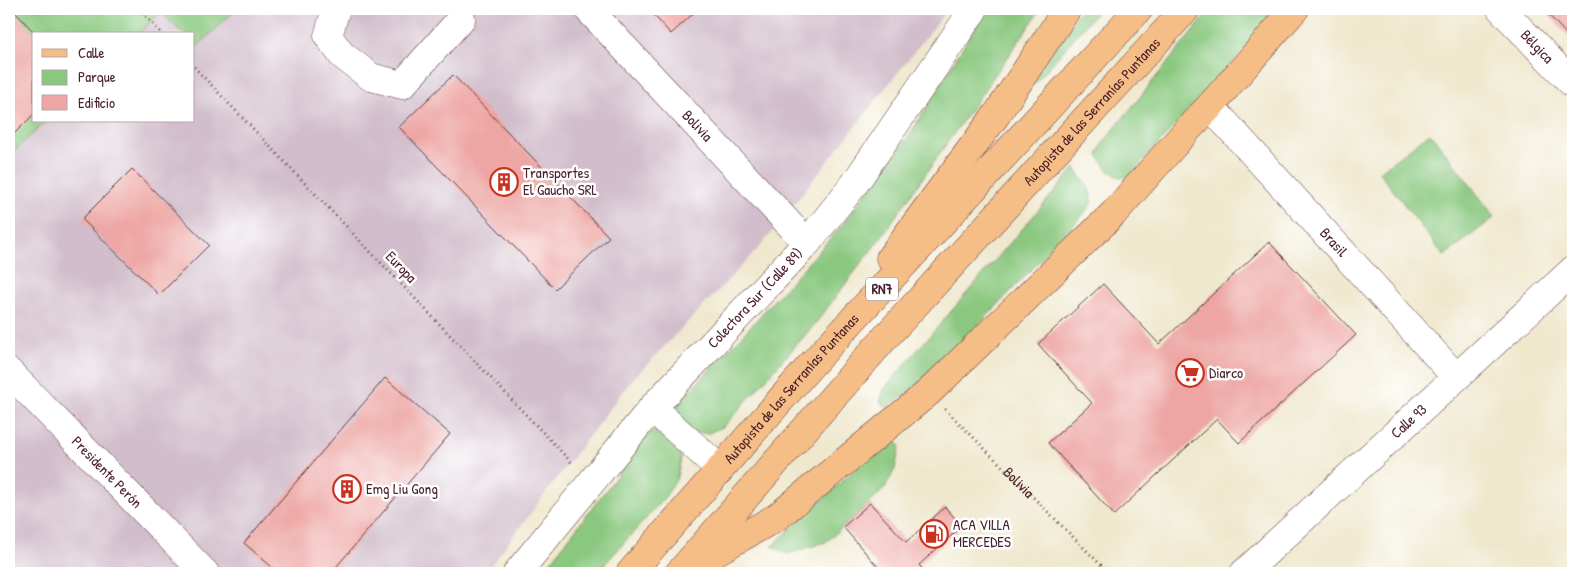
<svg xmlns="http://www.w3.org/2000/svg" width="1582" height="582" font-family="'Patrick Hand',sans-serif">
<rect width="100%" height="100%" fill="#fff"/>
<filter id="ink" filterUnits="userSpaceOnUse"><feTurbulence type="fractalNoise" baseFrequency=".02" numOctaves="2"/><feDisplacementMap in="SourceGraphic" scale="10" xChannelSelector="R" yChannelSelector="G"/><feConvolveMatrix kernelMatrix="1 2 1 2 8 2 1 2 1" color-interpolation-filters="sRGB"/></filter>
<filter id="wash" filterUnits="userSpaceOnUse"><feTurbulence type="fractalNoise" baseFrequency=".0096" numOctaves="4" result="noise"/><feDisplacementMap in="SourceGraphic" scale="20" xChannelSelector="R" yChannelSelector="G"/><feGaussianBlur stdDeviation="1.12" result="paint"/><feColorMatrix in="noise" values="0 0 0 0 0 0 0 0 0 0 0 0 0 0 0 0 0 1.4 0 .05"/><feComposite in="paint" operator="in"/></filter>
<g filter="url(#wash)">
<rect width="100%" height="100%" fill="#efe8cd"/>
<path fill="#d1bdcb" d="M236,9H948L760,247L630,382L485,573H9V156L46,121H194V44L197,47Z
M161,12L183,34H138Z"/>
<path fill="#8ac87f" stroke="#6a7455" d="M9,9H236L197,47L194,44V34H183L161,12L138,34H34V121H46L9,156Z
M986,9H1041L882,236L815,324L724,426L709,433H694L675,416L676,405L739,339L840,228L911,133Z
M1081,9H1099L1007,116Z
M1211,9H1281L1130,175L1121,178L1109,171L1098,156L1103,143Z
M1430,133L1495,217L1444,256L1379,172Z
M1075,168L1089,188L1092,202L1083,215L936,370L908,393L886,407L880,402L884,389Z
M655,429L678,444L681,460L676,480L665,497L597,573H542L617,476L642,439Z
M892,435L900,446L895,469L885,488L870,503L826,542L787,554L772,546Z"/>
<g id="blocks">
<path fill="#eda6a3" d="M9,9H12L36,34H34V114L9,139Z
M648,9H698L671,34Z
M1543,9H1573V41Z
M453,75L609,237L555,289L399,127Z
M132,169L209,245L159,295L82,219Z
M1269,242L1356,335L1239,443L1217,419L1114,515L1048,443L1092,403L1038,344L1103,284L1159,344Z
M385,378L450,434L331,573H279L244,543Z
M870,503L906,542L945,507L962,526L919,565L926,573H871L878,567L843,527Z"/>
</g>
</g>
<g filter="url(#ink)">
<use href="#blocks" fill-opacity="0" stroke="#633d43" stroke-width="1"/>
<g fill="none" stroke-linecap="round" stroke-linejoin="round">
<defs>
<g id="minor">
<path d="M336,9L328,36L342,55L371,77L402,85L461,19L460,9"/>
<path id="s2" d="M588,9L807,243"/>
<path id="s3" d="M1501,9L1573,84"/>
<path id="s4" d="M1210,106L1456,377"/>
<path id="s5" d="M9,372L205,573"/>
<path d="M652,408L720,469"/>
<path id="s6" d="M517,573L652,408L807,243L853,186L974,9"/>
<path id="s7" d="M1244,573L1573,270"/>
</g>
<path id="major" d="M1210,106L1295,9"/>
<g id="highway">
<path d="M890,258L997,114L1067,9"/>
<path d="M698,562L777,517L929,392L1113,214L1190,127L1210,106"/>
<path id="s8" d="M630,573L811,365L1139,9"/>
<path id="s9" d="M679,573L883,340L1186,9"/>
</g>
</defs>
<use href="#minor" stroke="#633d43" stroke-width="29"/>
<use href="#major" stroke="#633d43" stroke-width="29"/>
<use href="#highway" stroke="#633d43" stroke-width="29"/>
<g stroke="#633d43" stroke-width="3" stroke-dasharray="1 4" stroke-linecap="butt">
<path d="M139,9L162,34"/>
<path d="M194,67L573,464"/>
<path id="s1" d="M945,409L1109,573"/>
</g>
<use href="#minor" stroke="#fff" stroke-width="28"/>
<use href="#major" stroke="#f6be87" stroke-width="28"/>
<use href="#highway" stroke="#f6be87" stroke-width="28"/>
</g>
</g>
<defs>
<symbol id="building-ring" viewBox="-11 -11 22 22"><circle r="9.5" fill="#fff" stroke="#c8321e" stroke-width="1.5"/><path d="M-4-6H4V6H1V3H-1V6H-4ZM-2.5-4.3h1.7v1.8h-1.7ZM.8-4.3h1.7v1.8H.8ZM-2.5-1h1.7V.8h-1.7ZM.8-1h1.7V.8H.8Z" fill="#c8321e"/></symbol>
<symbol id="supermarket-ring" viewBox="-11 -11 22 22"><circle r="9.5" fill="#fff" stroke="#c8321e" stroke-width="1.5"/><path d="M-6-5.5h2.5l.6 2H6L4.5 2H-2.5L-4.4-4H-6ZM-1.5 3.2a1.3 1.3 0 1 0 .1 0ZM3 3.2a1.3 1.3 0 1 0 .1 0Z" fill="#c8321e"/></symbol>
<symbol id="fuel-ring" viewBox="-11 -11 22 22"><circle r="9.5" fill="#fff" stroke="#c8321e" stroke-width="1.5"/><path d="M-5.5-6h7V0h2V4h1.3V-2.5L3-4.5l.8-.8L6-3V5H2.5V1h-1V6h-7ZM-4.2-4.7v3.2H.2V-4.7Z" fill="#c8321e"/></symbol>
</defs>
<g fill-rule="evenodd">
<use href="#building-ring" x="488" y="166" width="32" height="32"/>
<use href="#supermarket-ring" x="1174" y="357" width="32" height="32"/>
<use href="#building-ring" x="331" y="473" width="32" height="32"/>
<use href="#fuel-ring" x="918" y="518" width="32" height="32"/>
</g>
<g text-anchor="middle" stroke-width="5" stroke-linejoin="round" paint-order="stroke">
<rect fill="#fff" stroke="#80626b" stroke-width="1" x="866" y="277.5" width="32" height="23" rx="4"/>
<g font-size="14" font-weight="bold" fill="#4a1f2b">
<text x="882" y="294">RN7</text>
</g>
<g font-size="15" fill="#4a1f2b" stroke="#fff">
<text dy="5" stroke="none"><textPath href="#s3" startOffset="52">Bélgica</textPath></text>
<text dy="5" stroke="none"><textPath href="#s9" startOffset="619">Autopista de las Serranías Puntanas</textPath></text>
<text dy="5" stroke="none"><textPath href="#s2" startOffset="160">Bolivia</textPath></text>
<text dy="5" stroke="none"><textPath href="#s4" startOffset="184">Brasil</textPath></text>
<text transform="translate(401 267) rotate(46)" y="5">Europa</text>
<text dy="5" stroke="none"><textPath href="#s6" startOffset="364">Colectora Sur (Calle 89)</textPath></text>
<text dy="5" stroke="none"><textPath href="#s8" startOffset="245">Autopista de las Serranías Puntanas</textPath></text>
<text dy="5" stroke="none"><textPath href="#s7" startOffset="224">Calle 93</textPath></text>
<text dy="5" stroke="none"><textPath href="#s5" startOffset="140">Presidente Perón</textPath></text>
<text dy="5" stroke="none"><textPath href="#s1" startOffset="104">Bolivia</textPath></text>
</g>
<g font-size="15" fill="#4a1f2b" stroke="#fff" text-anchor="start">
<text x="523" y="178">Transportes<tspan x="523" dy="17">El Gaucho SRL</tspan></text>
<text x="1209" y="378">Diarco</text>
<text x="366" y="494">Emg Liu Gong</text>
<text x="953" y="530">ACA VILLA<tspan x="953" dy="17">MERCEDES</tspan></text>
</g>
</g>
<rect width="1582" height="582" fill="none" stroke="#fff" stroke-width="30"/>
<rect x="32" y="32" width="162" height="90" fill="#ffffff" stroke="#b7a5aa"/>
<rect x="42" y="49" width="25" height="8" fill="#f6be87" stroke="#b7a5aa"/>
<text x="78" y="58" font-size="15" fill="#4a1f2b">Calle</text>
<rect x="42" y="70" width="25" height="15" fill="#8ac87f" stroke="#b7a5aa"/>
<text x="78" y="82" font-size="15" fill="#4a1f2b">Parque</text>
<rect x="42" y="95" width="25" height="15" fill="#eda6a3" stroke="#b7a5aa"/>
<text x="78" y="108" font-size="15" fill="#4a1f2b">Edificio</text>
</svg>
